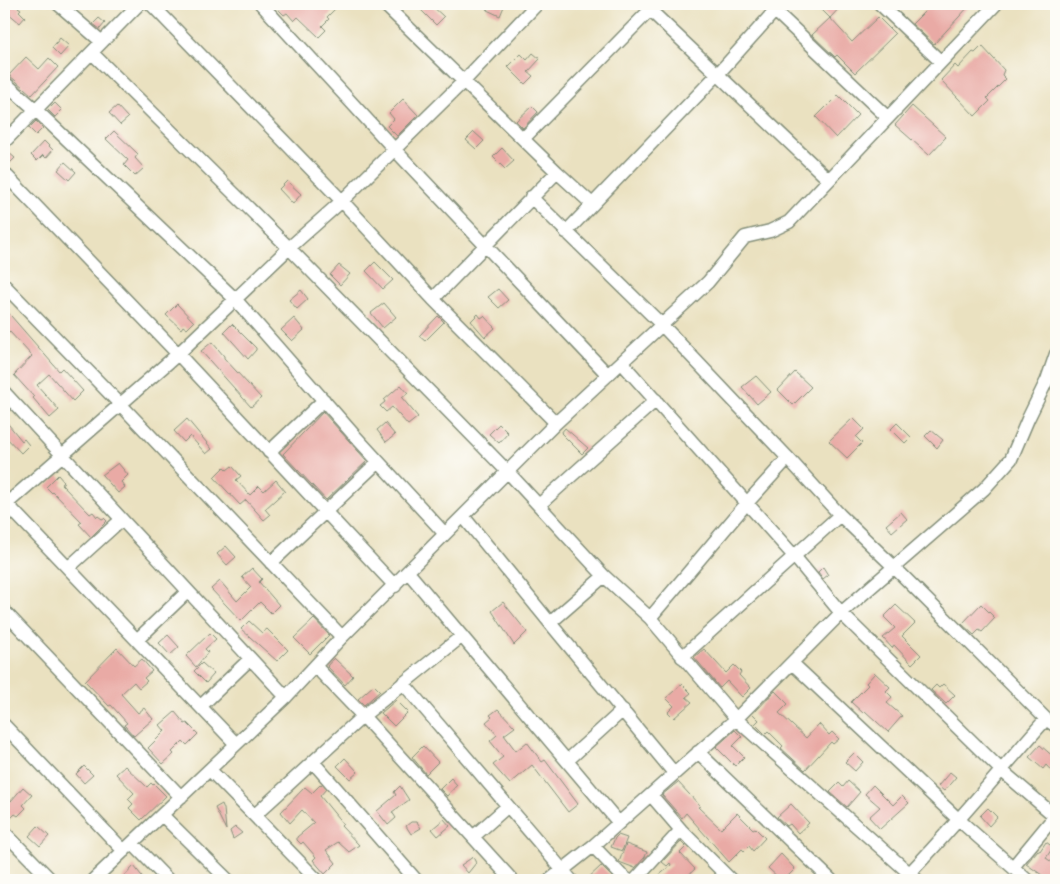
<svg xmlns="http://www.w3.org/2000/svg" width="1060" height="884" font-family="'IM FELL Great Primer',serif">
<rect width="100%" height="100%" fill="#fdfcf7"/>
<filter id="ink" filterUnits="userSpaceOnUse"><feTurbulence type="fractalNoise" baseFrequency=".02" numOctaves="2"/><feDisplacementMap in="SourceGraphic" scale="10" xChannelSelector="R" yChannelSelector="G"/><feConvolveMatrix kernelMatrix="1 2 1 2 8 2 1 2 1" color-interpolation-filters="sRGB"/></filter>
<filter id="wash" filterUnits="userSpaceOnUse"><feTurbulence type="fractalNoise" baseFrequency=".0096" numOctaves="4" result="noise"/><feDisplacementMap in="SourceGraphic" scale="20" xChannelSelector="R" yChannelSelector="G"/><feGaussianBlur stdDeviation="1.12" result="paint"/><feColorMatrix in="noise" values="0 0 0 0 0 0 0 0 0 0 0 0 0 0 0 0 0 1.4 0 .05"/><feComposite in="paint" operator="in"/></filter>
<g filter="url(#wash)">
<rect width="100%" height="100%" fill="#eae1c0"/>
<g id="blocks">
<path fill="#e9aaa5" d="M13,4L21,9L19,11L25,17L20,23L7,12Z
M279,4H340L327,17L329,19L322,26L326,30L319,37L298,17L294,21L287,13L284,15L278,9L281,6Z
M415,4H430L444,17L436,25Z
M490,4H505L500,16L487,10Z
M816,4H843L830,18Z
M932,4H971L934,44L912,24Z
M878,17L895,34L855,73L837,55L835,57L812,35L830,18L852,42Z
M99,18L105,23L100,29L93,24Z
M60,38L69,46L60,56L52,48Z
M982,46L1004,70L1002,75L1006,79L987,98L990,101L975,116L941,80L955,65L958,68L973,52L975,53Z
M533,53L540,59L528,72L533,76L525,84L508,67L521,54L527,60Z
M26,57L39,69L49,58L58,67L32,95L9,75Z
M838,95L858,115L836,138L816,117Z
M403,99L418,115L397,136L387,126L394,119L389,113Z
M55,103L62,110L55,117L48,110Z
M117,106L128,118L120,125L109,113Z
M532,106L538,112L523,128L516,121Z
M912,106L946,137L929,155L895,125Z
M36,121L43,128L36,135L29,128Z
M114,131L138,154L135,158L144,168L135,176L124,165L128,160L106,139Z
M474,132L484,141L476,149L466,140Z
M44,141L53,150L46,158L43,155L37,161L31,155Z
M502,148L514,161L505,169L493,157Z
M8,152L15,158L7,166L4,165V156Z
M65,162L76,172L69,180L58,170Z
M287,181L301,194L293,204L279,189Z
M375,262L393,280L383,289L366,271Z
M339,265L350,274L340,285L330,275Z
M498,289L508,300L499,308L488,297Z
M301,290L308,299L297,309L289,300Z
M384,303L396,317L383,328L371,313Z
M177,304L194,322L187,329L183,326L181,329L166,315Z
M4,308L59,371L62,368L83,391L73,401L49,374L37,385L59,410L50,418L33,398L34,397L14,375L32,356L9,331L4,336Z
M478,314L481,318L484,316L495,328L485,337L471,321Z
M438,316L444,322L425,341L419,336Z
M294,318L304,330L292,341L281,330Z
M232,324L256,348V350L248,359L224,332Z
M212,342L224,356V358L261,398L251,407L201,351Z
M795,372L811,387L793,405L778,390Z
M756,376L771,392L757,404L742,387Z
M401,385L408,393L402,398L418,417L408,425L392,407L386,412L380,406L385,402L384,400Z
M323,412L367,461L326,500L283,454Z
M853,418L864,429L856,437L862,443L847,458L829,441Z
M4,419L22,441L24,439L29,445L21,453L4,435Z
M187,419L212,449L206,454L190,436L184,442L174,431Z
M385,423L395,435L386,442L377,430Z
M897,423L911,437L905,443L891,429Z
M499,424L508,433L499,443L489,434Z
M565,428L588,448L582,454L561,433Z
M931,430L943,440L937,448L925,436Z
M118,463L128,475L121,482L125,487L118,493L102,475Z
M232,466L241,476L236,480L250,495L259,486L264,491L276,480L285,491L265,509L270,515L264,520L246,500L240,505L214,477L224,467L227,470Z
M58,475L64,482L61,484L90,514L93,512L97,517L98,516L102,519L104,518L107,521L91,537L79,524L82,522L53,492L52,493L46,487Z
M901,512L907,519L892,532L886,525Z
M226,546L236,557L227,565L217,554Z
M823,567L828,575L823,579L818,572Z
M252,568L262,579L259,582L279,605L271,613L260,602L241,621L211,589L220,581L237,601L251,587L242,577Z
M503,602L527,632L514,645L492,611Z
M981,604L995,618L982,632L979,630L974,635L962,624Z
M896,605L915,623L902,636L921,655L912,664L894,645L892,648L883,638L895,628L884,617Z
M314,619L329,635L310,654L294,638Z
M249,621L262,633L267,629L288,650L277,661L241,629Z
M210,633L216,639L205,649L208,652L196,667L186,656Z
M168,635L179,647L170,655L159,643Z
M117,648L134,666L142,659L152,671L144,678L147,681L139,688L134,682L121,694L138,713L144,708L153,719L134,736L124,725L127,723L111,705L109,706L85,681Z
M704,649L726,673L734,665L741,672L739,675L751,688L742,697L727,681L720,688L694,657Z
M334,658L353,676L345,685L327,666Z
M202,663L214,674L206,683L194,671Z
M875,673L890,687L886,691L892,697L887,703L902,716L888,732L865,711L863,713L851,702L868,685L866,683Z
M682,684L691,693L686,697L692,702L674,718L668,712L674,706L666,698Z
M943,684L955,695L946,704L931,690L936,685L939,688Z
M374,685L380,691L364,705L358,699Z
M775,691L788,704L779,713L806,738L819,724L829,735L832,732L839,739L833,744L831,742L805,770L781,748L783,746L768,731L765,734L755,724L759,720L753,714Z
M396,700L408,712L394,726L381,713Z
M498,709L515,727L504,735L516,751L527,742L542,762L545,760L578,804L568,812L532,765L510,784L493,765L503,757L490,741L497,735L486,722L492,717L490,715Z
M175,712L185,724L187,723L198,734L187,745L183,741L172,752L174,754L163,764L148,748L165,731L160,725Z
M735,730L742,737L733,746L744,757L735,766L716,747Z
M1040,745L1056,759V776L1046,765L1043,769L1029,757Z
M423,746L438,762L426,774L412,757Z
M854,753L863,762L855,771L845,762Z
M345,758L358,772L350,779L337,766Z
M84,766L93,775L84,783L76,774Z
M125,766L147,787L151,783L153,785L154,784L166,796L141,820L129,808L133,804L128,799L134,793L116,774Z
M950,772L956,777L944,791L938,786Z
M451,778L457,785L447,796L440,789Z
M848,781L860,792L847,807L830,792L839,783L843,787Z
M678,782L700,806L698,807L721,829L737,813L753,829L755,828L765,838L753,851L749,846L744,851L742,849L729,862L686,813L682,818L662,795Z
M321,784L326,789L320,796L343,824L341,826L359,845L349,852L338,842L326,850L336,863L325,874L313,860L316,857L303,842L301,844L297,840V837L314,823L302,810L290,823L281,812L305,787L312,793Z
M873,785L893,805L902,796L909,803L880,829L869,817L880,807L865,794Z
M400,786L409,800L392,812L396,818L388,825L377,811L396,795L394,792Z
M23,787L32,795L23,805L26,808L18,816L15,814L11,818L4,811V794L11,801Z
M222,804L224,809L226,830L215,808Z
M791,804L809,823L798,833L790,824L787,826L777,817Z
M988,808L997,817L989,826L980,816Z
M444,819L450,826L438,836L432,829Z
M411,822H417L421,828L411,834L406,826Z
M38,826L49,836L40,846L29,836Z
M235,827L242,833L233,839L230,831Z
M618,835L627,838L622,851L611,847L615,838Z
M681,842L686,847L680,853L695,869L683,880H654L671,865L670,863L667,866L662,862Z
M1046,842L1053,847L1046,858L1056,865V880H1039L1042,875L1026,864L1038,850L1040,851Z
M626,844L647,852L645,857L635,868L619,862Z
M781,854L795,869L784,880H781L768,868Z
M473,857L476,863L468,873L461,865Z
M134,866L145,880H121Z
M601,866L615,880H586Z"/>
</g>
</g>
<g filter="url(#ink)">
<use href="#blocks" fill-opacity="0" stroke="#848f7a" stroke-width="1"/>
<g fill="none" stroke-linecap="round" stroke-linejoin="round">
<defs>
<path id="minor" d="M58,4L102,42
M151,4L342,201L433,299L556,423
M261,4L395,150L608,375
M384,4L557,172L592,204
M880,4L940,61
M650,10L829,180
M775,11L888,118
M92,53L289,248L507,471L604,576L650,618L736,719L917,880
M4,82L36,110L235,299L354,435L445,534
M523,139L656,4
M4,142L139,4
M4,173L178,354L395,586
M531,197L662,325L788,458L840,515L893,566L1046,719L1056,726
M566,232L717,75L781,4
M4,285L121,405L342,637
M433,299L557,172
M622,363L794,556L841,613L1001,770L1056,817
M4,392L286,697
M269,452L324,400
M4,501L236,744
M539,505L656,400
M4,506L178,354L289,248L342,201L464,81L537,4
M463,516L550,623L674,773
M271,563L378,462
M68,568L121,520
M408,572L619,823
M4,611L181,797
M650,618L747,503L788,458
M550,623L604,576
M137,640L187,592
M682,657L840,515
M792,663L959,820L1027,880
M315,666L363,716L512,880
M403,683L571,880
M201,706L250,659
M4,725L124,851
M698,752L831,880
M568,760L623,710
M313,762L416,880
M210,770L317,880
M651,795L681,830L731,880
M162,815L228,880
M255,815L363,716L462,636
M4,832L51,880
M473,837L508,806
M132,843L168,880
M593,846L621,875L628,880
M1013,867L1055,816
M93,880L286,697L342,637L556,423L708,282L745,237L770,231L789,222L996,4
M550,880L593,846L736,719L841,613L984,489L1011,459L1028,419L1047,380L1056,354
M635,880L681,830
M903,880C953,829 998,773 1046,719"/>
</defs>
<use href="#minor" stroke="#848f7a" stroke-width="15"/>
<use href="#minor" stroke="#fff" stroke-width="12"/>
</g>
</g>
<rect width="1060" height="884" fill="none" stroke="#fdfcf7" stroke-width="20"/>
</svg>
